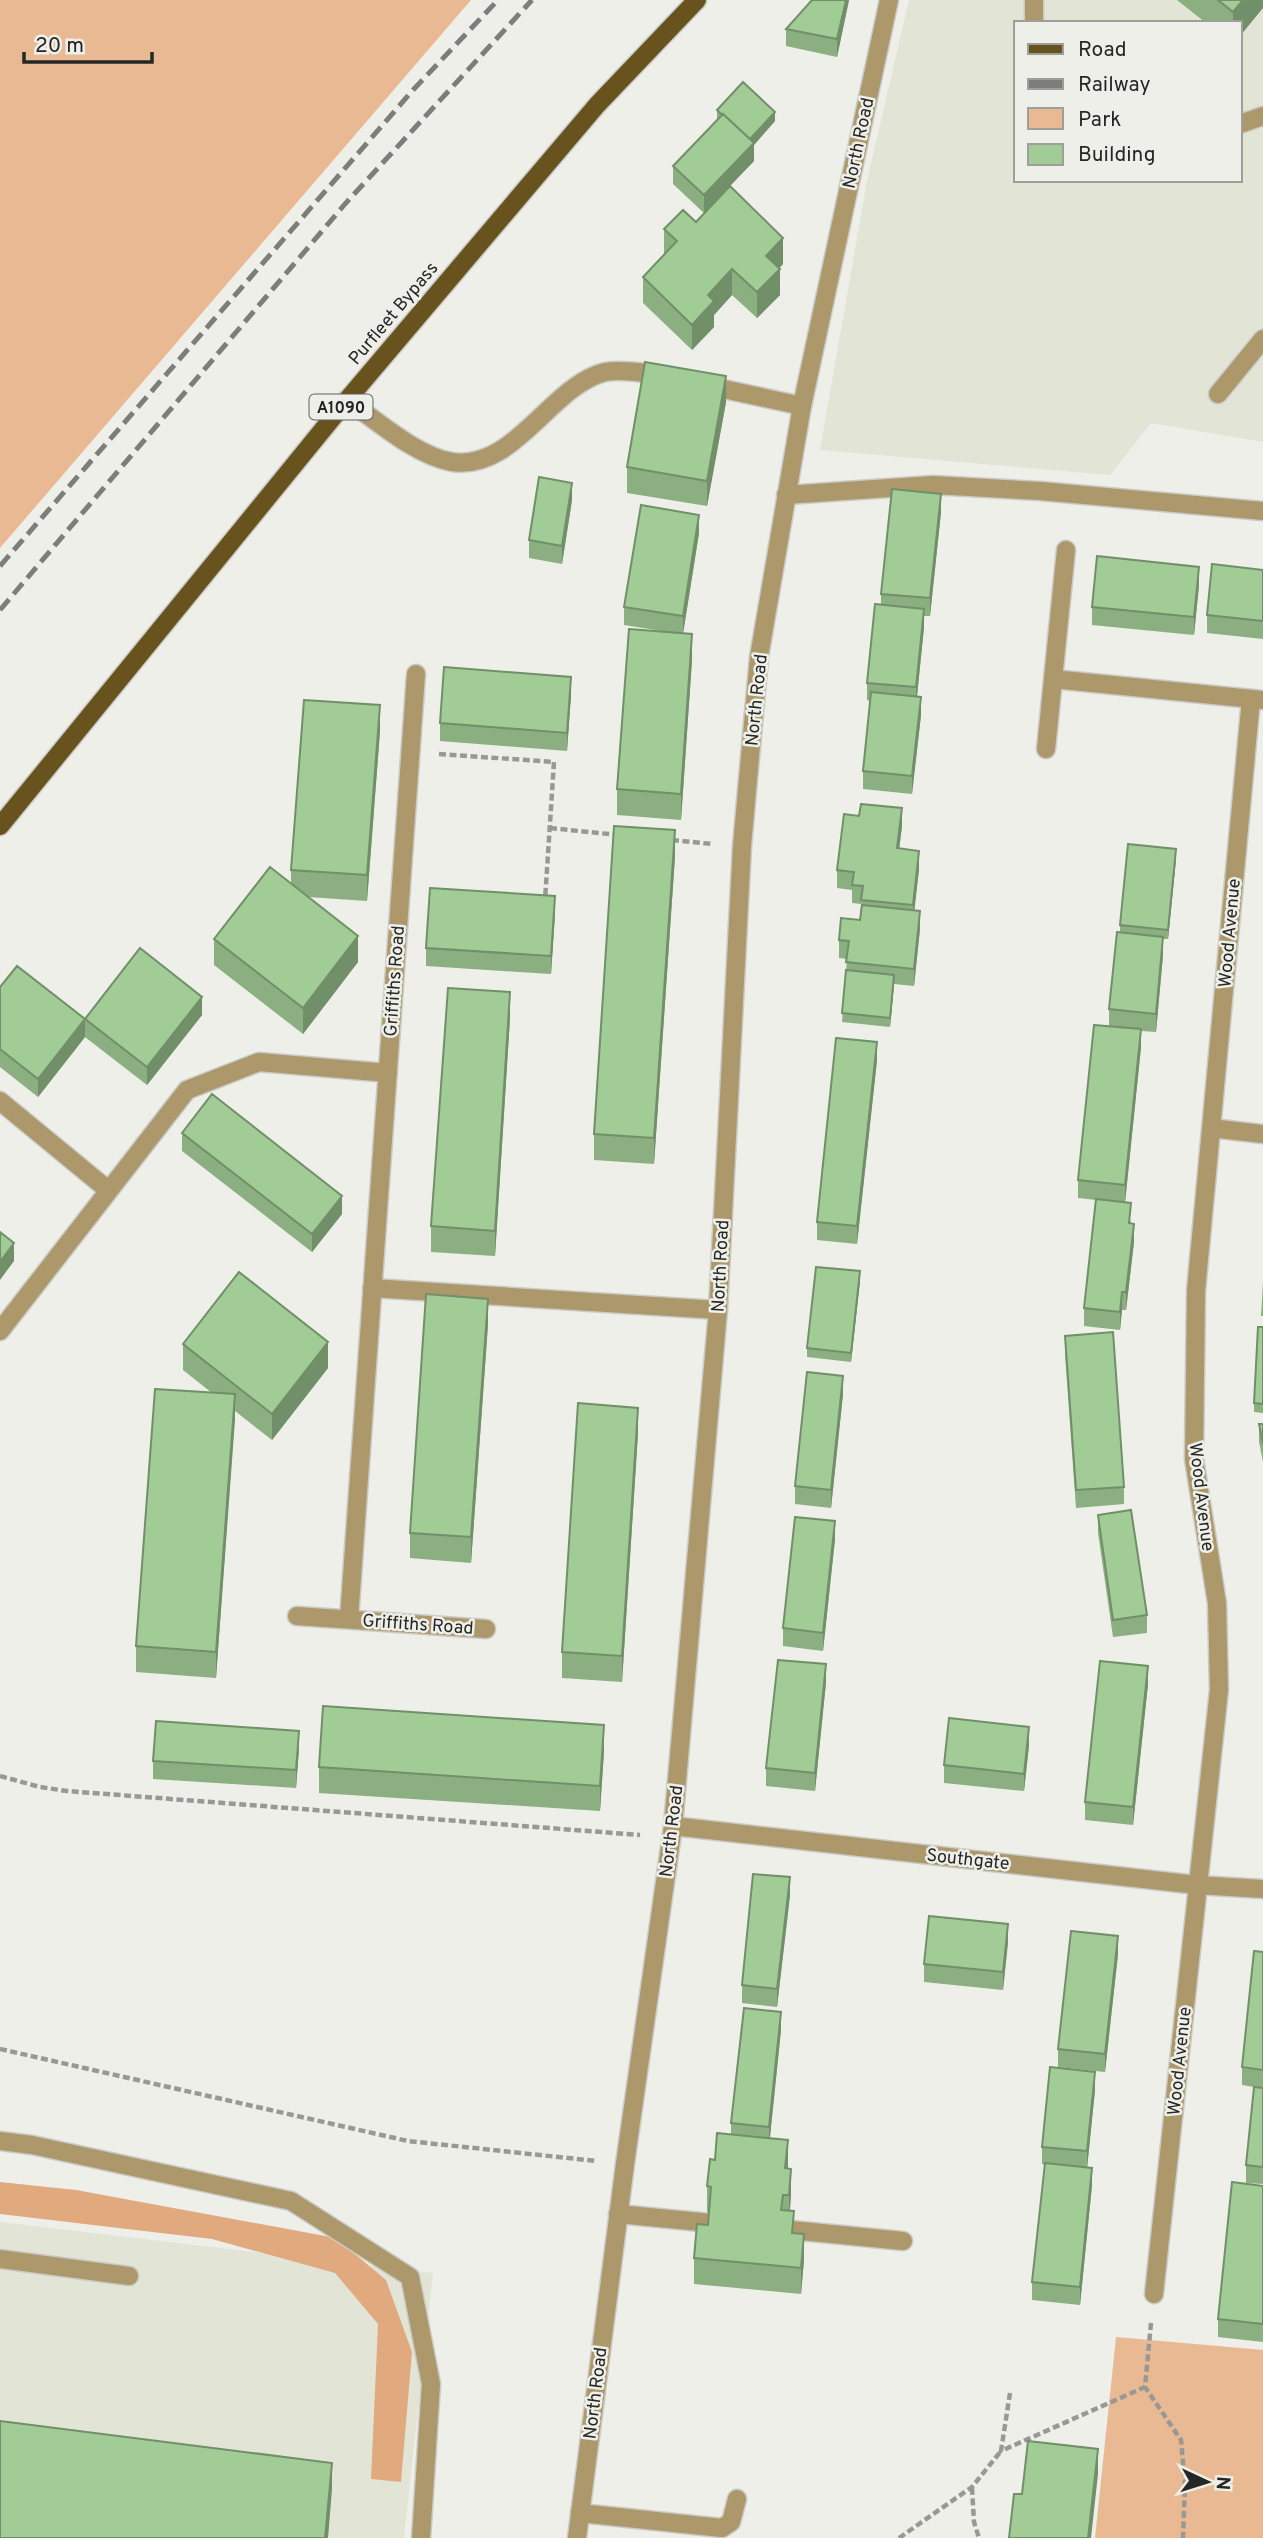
<svg xmlns="http://www.w3.org/2000/svg" width="1263" height="2538" font-family="Overpass,sans-serif">
<rect width="100%" height="100%" fill="#eeefe9"/>
<path fill="#e2e4d6" fill-rule="evenodd" d="M909,0H1263V442L1151,423L1110,475L820,450L867,181ZM1016,23H1240V180H1016Z
M0,2222L433,2273L404,2538H0Z"/>
<path fill="#e9b993" d="M0,0H471L0,548Z
M1116,2337L1263,2350V2538H1095Z"/>
<path fill="#e0aa7e" d="M0,2182L76,2190L336,2238L386,2280L412,2352L401,2482L371,2479L378,2324L335,2273L212,2239L0,2214Z"/>
<g fill="none" stroke-linecap="round" stroke-linejoin="round">
<defs>
<path id="service" d="M1034,0V23
M1240,124L1263,116
M705,385L802,406
M1218,394L1263,339
M347,400C376,420 416,456 452,462C515,471 550,386 605,372C620,369 649,373 664,376
M786,495L933,485L1040,491L1263,511
M0,2141L32,2145L291,2201L410,2277L431,2384L421,2538
M618,2214L711,2223
M781,2229L903,2241
M0,2259L129,2276
M580,2513L722,2528L731,2522L737,2499"/>
<path id="minor" d="M1053,679L1263,700
M1046,749L1066,550
M0,1101L108,1190
M1211,1128L1263,1134
M372,1288L718,1310
M0,1331L187,1090L259,1062L388,1073
M297,1616L486,1629
M349,1619L416,674
M673,1826L1197,1885L1263,1889
M1154,2294L1219,1690L1217,1603L1194,1459L1196,1291L1251,699
M577,2538L625,2164L673,1826L718,1310L742,846L759,657L802,406L889,0"/>
<path id="primary" d="M0,826L347,400L597,105L697,0"/>
</defs>
<use href="#service" stroke="#cacbc6" stroke-width="21"/>
<use href="#minor" stroke="#cacbc6" stroke-width="21"/>
<use href="#primary" stroke="#cacbc6" stroke-width="21"/>
<path stroke="#989994" stroke-width="4.5" stroke-dasharray="7 3.5" stroke-linecap="butt" d="M439,754L554,762L545,900
M550,828L618,835
M672,840L712,844
M0,1776L40,1787L67,1791L640,1835
M0,2049L408,2141L596,2161
M1151,2323L1145,2387L1181,2440L1185,2484L1183,2538
M1010,2393L1001,2451L1145,2387
M972,2488L974,2522L979,2538
M899,2538L972,2487L1001,2451"/>
<use href="#service" stroke="#ac986b" stroke-width="18"/>
<use href="#minor" stroke="#ac986b" stroke-width="18"/>
<use href="#primary" stroke="#68531e" stroke-width="18"/>
<path stroke="#7d7e7a" stroke-width="5" stroke-dasharray="14 7" stroke-linecap="butt" d="M0,566L413,90L498,0
M0,610L345,204L532,0"/>
</g>
<path fill="#8baf81" d="M812,0H849L837,57L786,46V29Z
M1177,0H1263L1240,23H1206Z
M717,110L775,121L754,145V161L730,186L783,264L779,268L780,295L757,318L732,295L714,315V327L692,350L643,303V277L664,255V229L696,222L704,213L673,184V166L717,120Z
M726,402L707,506L627,493V467Z
M572,500L562,564L529,558V540Z
M941,512L930,616H924V627L917,697L921,715L912,794L863,789V771L870,701L867,700V683L881,605V594Z
M699,533L683,633L692,660L681,820L617,815V789L668,632L624,625V607Z
M1263,570V639L1207,633V615Z
M1199,585L1194,635L1092,625V607Z
M571,695L567,751L440,741V723Z
M380,731L367,901L308,897L358,962L303,1034L214,965V939L291,884V870Z
M902,826L899,849L919,869L914,910L920,929L914,986L894,984L890,1027L842,1022L847,959L839,958V940L860,920L861,904L852,903V890L837,888V870Z
M675,856L654,1164L594,1160V1134Z
M1176,859L1168,939H1163V955L1156,1032L1141,1031V1047L1125,1202L1131,1223L1134,1242L1126,1310H1122L1120,1330L1084,1326V1308L1096,1200L1078,1198V1180L1109,1026V1009L1120,932V925Z
M555,914L551,974L426,966V948Z
M0,987L85,1019L202,1015L147,1085L85,1037L38,1097L0,1067Z
M510,1018L495,1256L431,1252V1226Z
M877,1060L857,1244L817,1240V1222Z
M182,1133L342,1214L312,1252L182,1151Z
M860,1281L851,1362L807,1357V1348Z
M1263,1282V1316H1261Z
M488,1324L471,1563L410,1558V1533Z
M1263,1327V1413L1254,1412V1403Z
M1065,1336L1124,1487V1504L1076,1508L1065,1354Z
M183,1344L328,1368L272,1440L235,1411L216,1678L136,1672V1646L212,1393L183,1370Z
M843,1394L831,1508L795,1504V1486Z
M1259,1424H1263V1462L1259,1442Z
M638,1433L622,1682L562,1678V1652Z
M1098,1515L1147,1615V1633L1113,1637L1098,1533Z
M835,1539L823,1651L783,1646V1628Z
M826,1682L815,1791L766,1786V1768Z
M1148,1684L1133,1825L1085,1820V1802Z
M1029,1745L1024,1791L944,1783V1765Z
M299,1749L296,1788L153,1779V1761Z
M604,1751L600,1811L319,1793V1767Z
M790,1895L777,2007L742,2003V1985Z
M1008,1942L1003,1990L924,1982V1964Z
M1263,1952V2184L1246,2183V2165L1254,2087L1242,2085V2067Z
M1118,1954L1105,2072L1058,2067V2049Z
M781,2030L770,2138L788,2168L791,2194L790,2211L794,2233L804,2260L801,2294L694,2284V2258L708,2225L709,2212H707V2186L715,2160L731,2134V2123Z
M1095,2090L1087,2167L1092,2185L1080,2305L1032,2300V2282L1045,2165L1042,2164V2147Z
M1263,2186V2342L1218,2337V2319Z"/>
<path fill="#718f69" d="M846,0H849L837,57V39Z
M1243,0H1263V8L1240,36V23H1233V12Z
M775,112V121L754,145V161L704,213V195L750,140Z
M783,238V264L766,282V256Z
M732,269V295L714,315V327L692,350V325L708,295Z
M780,269V295L757,318V292Z
M726,376V402L707,506V481Z
M572,483V500L562,564V546Z
M941,494V512L930,616V598Z
M699,515V533L683,634V616Z
M1199,567V585L1194,635V617Z
M924,609V627L916,705V687Z
M692,634V660L681,820V794Z
M571,677V695L567,751V733Z
M921,697V715L912,794V776Z
M380,705V731L367,901V875Z
M902,808V826L897,866V848Z
M675,830V856L654,1164V1138Z
M1176,849V859L1168,939V930Z
M919,851V869L913,923V905Z
M555,896V914L551,974V956Z
M920,911V929L914,986V969Z
M358,936V962L303,1034V1008Z
M1163,937V955L1156,1032V1014Z
M894,975V985L890,1027V1018Z
M510,992V1018L495,1256V1231Z
M202,997V1015L147,1085V1067Z
M85,1019V1037L38,1097V1079Z
M1141,1029V1047L1125,1203V1185Z
M877,1042V1060L857,1244V1226Z
M342,1196V1214L312,1252V1234Z
M1134,1224V1242L1126,1310V1292Z
M14,1243V1261L0,1280V1262Z
M860,1271V1281L851,1362V1353Z
M1122,1292V1310L1120,1330V1312Z
M488,1299V1324L471,1563V1537Z
M328,1342V1368L272,1440V1414Z
M843,1376V1394L831,1508V1490Z
M235,1394V1420L216,1678V1652Z
M638,1408V1433L622,1682V1656Z
M835,1521V1539L823,1651V1633Z
M826,1664V1682L815,1791V1773Z
M1148,1666V1684L1133,1825V1807Z
M604,1725V1751L600,1811V1786Z
M1029,1727V1745L1024,1791V1774Z
M299,1731V1749L296,1788V1770Z
M790,1877V1895L777,2007V1989Z
M1008,1924V1942L1003,1990V1972Z
M1118,1936V1954L1105,2072V2054Z
M781,2012V2030L769,2145V2127Z
M1095,2072V2090L1087,2169V2151Z
M788,2140V2165L785,2194V2168Z
M1092,2168V2185L1080,2305V2287Z
M791,2169V2194L789,2221V2195Z
M804,2234V2260L801,2294V2268Z
M1098,2449V2474L1091,2538H1088Z
M332,2463V2489L328,2538H325Z"/>
<path fill="#a2cc96" stroke="#718f69" stroke-width="2" d="M812,0H846L837,39L786,29Z
M1218,0H1243L1233,12Z
M743,82L775,112L750,139L723,114L722,115L717,110Z
M723,114L754,143L704,195L673,166Z
M730,186L783,238L766,256L780,269L757,292L732,269L708,295L714,301L692,325L643,277L677,241L664,229L683,210L696,222Z
M645,362L726,376L707,481L627,467Z
M539,477L572,483L562,546L529,540Z
M892,489L941,494L930,598L881,594Z
M641,505L699,515L683,616L624,607Z
M1097,556L1199,567L1194,617L1092,607Z
M1212,564L1263,570V621L1207,615Z
M875,604L924,609L916,687L867,683Z
M629,629L692,634L681,794L617,789Z
M444,667L571,677L567,733L440,723Z
M871,692L921,697L912,776L863,771Z
M304,700L380,705L367,875L291,870Z
M861,804L902,808L897,848L919,851L913,905L861,900L863,886L852,885L854,872L837,870L844,814L859,816Z
M614,826L675,830L654,1138L594,1134Z
M1128,844L1176,849L1168,930L1120,925Z
M270,867L358,936L303,1008L214,939Z
M430,888L555,896L551,956L426,948Z
M862,905L920,911L914,969L846,962L849,941L839,940L841,918L860,920Z
M1117,932L1163,937L1156,1014L1109,1009Z
M140,948L202,997L147,1067L85,1019L38,1079L0,1049V987L17,966L85,1019Z
M846,970L894,975L890,1018L842,1013Z
M448,988L510,992L495,1231L431,1226Z
M1094,1025L1141,1029L1125,1185L1078,1180Z
M836,1038L877,1042L857,1226L817,1222Z
M212,1094L342,1196L312,1234L182,1133Z
M1096,1199L1131,1203L1129,1223L1134,1224L1126,1292H1122L1120,1312L1084,1308Z
M0,1232L14,1243L0,1262Z
M816,1267L860,1271L851,1353L807,1348Z
M239,1272L328,1342L272,1414L183,1344Z
M426,1294L488,1299L471,1537L410,1533Z
M1258,1327H1263V1404L1254,1403Z
M1113,1332L1124,1487L1076,1490L1065,1336Z
M807,1372L843,1376L831,1490L795,1486Z
M155,1389L235,1394L216,1652L136,1646Z
M578,1403L638,1408L622,1656L562,1652Z
M1259,1424H1263V1444Z
M1131,1510L1147,1615L1113,1620L1098,1515Z
M795,1517L835,1521L823,1633L783,1628Z
M778,1660L826,1664L815,1773L766,1768Z
M1100,1661L1148,1666L1133,1807L1085,1802Z
M323,1706L604,1725L600,1786L319,1767Z
M949,1718L1029,1727L1024,1774L944,1765Z
M156,1721L299,1731L296,1770L153,1761Z
M753,1874L790,1877L777,1989L742,1985Z
M929,1916L1008,1924L1003,1972L924,1964Z
M1071,1931L1118,1936L1105,2054L1058,2049Z
M1254,1951L1263,1952V2070L1242,2067Z
M744,2008L781,2012L769,2127L731,2123Z
M1050,2067L1095,2072L1087,2151L1042,2147Z
M1254,2087L1263,2088V2167L1246,2165Z
M717,2133L788,2140L785,2168L791,2169L789,2195H783L781,2210L794,2211L792,2233L804,2234L801,2268L694,2258L697,2224L708,2225L711,2187L707,2186L710,2159L715,2160Z
M1045,2163L1092,2168L1080,2287L1032,2282Z
M1232,2182L1263,2186V2324L1218,2319Z
M0,2421L332,2463L325,2538H0Z
M1028,2441L1098,2449L1088,2538H1009L1014,2494H1022Z"/>
<g text-anchor="middle" stroke-width="5" stroke-linejoin="round" paint-order="stroke">
<rect fill="#eeefe9" stroke="#62635f" stroke-width="2" x="309.5" y="394.5" width="63" height="25" rx="5"/>
<g font-size="16" font-weight="bold" fill="#262724">
<text x="341" y="413">A1090</text>
</g>
<g font-size="18" fill="#262724" stroke="#eeefe9">
<text transform="translate(858 143) rotate(-78)" y="6">North Road</text>
<text transform="translate(393 313) rotate(-50)" y="6">Purfleet Bypass</text>
<text transform="translate(756 700) rotate(-84)" y="6">North Road</text>
<text transform="translate(1229 933) rotate(-85)" y="6">Wood Avenue</text>
<text transform="translate(394 981) rotate(-86)" y="6">Griffiths Road</text>
<text transform="translate(720 1266) rotate(-87)" y="6">North Road</text>
<text transform="translate(1202 1497) rotate(83)" y="6">Wood Avenue</text>
<text transform="translate(418 1624) rotate(4)" y="6">Griffiths Road</text>
<text transform="translate(671 1831) rotate(-83)" y="6">North Road</text>
<text transform="translate(968 1859) rotate(6)" y="6">Southgate</text>
<text transform="translate(1179 2061) rotate(-84)" y="6">Wood Avenue</text>
<text transform="translate(595 2393) rotate(-83)" y="6">North Road</text>
</g>
</g>
<rect x="1014" y="21" width="228" height="161" fill="#eeefe9" stroke="#9e9f9a" stroke-width="2"/>
<rect x="1028" y="44" width="35" height="10" fill="#68531e" stroke="#9e9f9a" stroke-width="2"/>
<text x="1078" y="56" font-size="21" fill="#262724">Road</text>
<rect x="1028" y="79" width="35" height="10" fill="#7d7e7a" stroke="#9e9f9a" stroke-width="2"/>
<text x="1078" y="91" font-size="21" fill="#262724">Railway</text>
<rect x="1028" y="108" width="35" height="21" fill="#e9b993" stroke="#9e9f9a" stroke-width="2"/>
<text x="1078" y="126" font-size="21" fill="#262724">Park</text>
<rect x="1028" y="144" width="35" height="21" fill="#a2cc96" stroke="#9e9f9a" stroke-width="2"/>
<text x="1078" y="161" font-size="21" fill="#262724">Building</text>
<g transform="translate(1207 2482) rotate(94)" stroke="#eeefe9" stroke-width="5" paint-order="stroke">
<path d="M0-5L12 26L0 18L-12 26Z" fill="#262724"/>
<text y="-10" font-size="19" font-weight="bold" text-anchor="middle" fill="#262724">N</text>
</g>
<path d="M24 52v10h128v-10" fill="none" stroke="#262724" stroke-width="3.5"/>
<text x="35" y="52" font-size="21" fill="#262724" stroke="#eeefe9" stroke-width="5" paint-order="stroke">20 m</text>
</svg>
